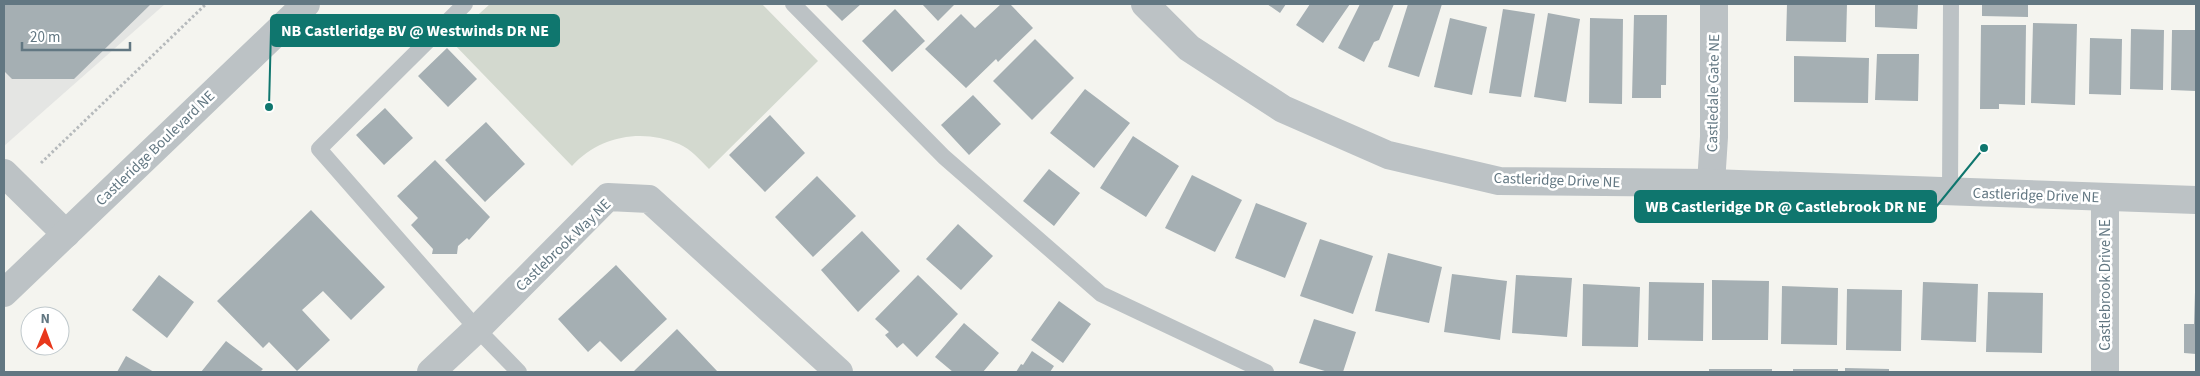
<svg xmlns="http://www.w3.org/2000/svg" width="2200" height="376" font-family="'Source Sans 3',sans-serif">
<rect width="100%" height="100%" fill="#f4f4ef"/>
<path fill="#e4e5e3" d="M4,4H165L4,146Z"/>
<path fill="#d3d9cf" d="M490,4H762L818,61L709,169C700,160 691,149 679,144C642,128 599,136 572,166L450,40Z"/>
<path fill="#a5afb3" d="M4,4H151L74,79H12L4,71Z
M825,4H861L842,21Z
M922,4H955L938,21Z
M1001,4H1010L1033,28L998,62L996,59L966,88L925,49L961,14L975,28Z
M1267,4H1286L1280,13Z
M1310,4H1350L1323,43L1296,25Z
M1360,4H1394L1379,40L1374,42L1364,62L1338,48Z
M1408,4H1442L1419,77L1388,67Z
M1787,4H1847L1846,42L1786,41Z
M1875,4H1918L1917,29L1875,27Z
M1982,4H2028V17L1982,16Z
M895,9L925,41L892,72L862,41Z
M1503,9L1535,14L1521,97L1489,93Z
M1548,13L1580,19L1566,102L1534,97Z
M1634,15H1667L1666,85H1661V98H1632Z
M1450,18L1487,27L1472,95L1434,87Z
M1590,18L1623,19L1622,104L1589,103Z
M2033,23L2077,24L2075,105L2031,103Z
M1981,25H2026L2025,105L1999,104V109H1980Z
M2131,29L2164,30L2163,90L2130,89Z
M2172,30H2196V91L2171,90Z
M2090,38L2122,39L2121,95L2089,94Z
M1035,39L1074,78L1032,120L993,81Z
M447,48L477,79L448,107L418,76Z
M1877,54H1919L1918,101L1875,100Z
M1794,56L1869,58L1868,103L1794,102Z
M1085,89L1130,123L1094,168L1050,133Z
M973,95L1001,124L969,155L941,125Z
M385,108L413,138L384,165L356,135Z
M770,115L805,153L765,192L729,155Z
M486,122L525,164L485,202L445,160Z
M1133,136L1179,166L1146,217L1100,188Z
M435,160L490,217L469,240L467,238L458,246L457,254H432L433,249L411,225L418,218L397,196Z
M1049,169L1080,193L1054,226L1023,201Z
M1192,175L1242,200L1215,252L1165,228Z
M817,176L856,216L813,257L775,217Z
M1256,203L1307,223L1285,278L1235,258Z
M311,210L385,287L351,320L323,291L302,310L330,340L297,371L269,342L263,348L217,301Z
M958,224L993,256L961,290L926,259Z
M862,231L900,271L858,312L821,270Z
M1320,239L1373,256L1353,314L1300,296Z
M1388,253L1442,267L1429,323L1375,311Z
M616,265L667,319L621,362L600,341L588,352L558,319Z
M1452,274L1507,281L1500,340L1444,332Z
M159,275L194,302L167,338L132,310Z
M918,275L958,314L917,357L903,343L897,348L885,335L889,332L875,319Z
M1516,275L1572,278L1567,337L1512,333Z
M1712,280L1769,281L1768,340H1712Z
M1649,282L1704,283L1703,341L1648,340Z
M1923,282L1978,284L1976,342L1921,340Z
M1583,284L1640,287L1638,347L1582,346Z
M1782,286L1838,288L1837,345L1781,344Z
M1847,289L1902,290L1901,351L1846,350Z
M1988,292L2043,293L2042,353L1986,352Z
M2195,292L2196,354L2184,353V324H2194Z
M1059,301L1091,324L1063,363L1031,340Z
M1314,319L1356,332L1343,372H1328L1299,363Z
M964,323L999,353L983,372H953L935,357Z
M677,329L718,372H635L634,371Z
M226,341L263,369L260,372H201Z
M1032,351L1054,366L1050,372H1016L1021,364L1023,365Z
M126,356L154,372H117Z
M1845,368L1889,369V372H1845Z
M1709,369H1772V372H1709Z
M1793,369H1838V372H1793Z"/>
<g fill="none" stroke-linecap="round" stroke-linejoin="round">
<path stroke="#b6babc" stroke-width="3" stroke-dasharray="2.5 2.5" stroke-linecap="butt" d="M41,163L206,4"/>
<path stroke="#bcc2c5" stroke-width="16" d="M465,4L319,149L477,329L519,372
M793,4L944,157L1101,294L1266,372
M1950,192L1951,4"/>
<path stroke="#bcc2c5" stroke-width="28" d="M4,173L66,234
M1711,183L1714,137V4
M2105,198V372
M431,372L477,329L608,197L649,199L839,372"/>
<path stroke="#bcc2c5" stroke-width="28" d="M1145,4L1189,48L1283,109L1388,155L1499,181L1711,183L2196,200
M4,293L306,4"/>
</g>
<g text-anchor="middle" stroke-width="5" stroke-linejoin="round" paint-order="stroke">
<g font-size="15" fill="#627782" stroke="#fff">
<text transform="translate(1713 93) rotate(-89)" y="5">Castledale Gate NE</text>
<text transform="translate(155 148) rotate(-44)" y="5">Castleridge Boulevard NE</text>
<text transform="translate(1557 180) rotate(2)" y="5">Castleridge Drive NE</text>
<text transform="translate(2036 195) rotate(2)" y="5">Castleridge Drive NE</text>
<text transform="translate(563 245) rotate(-44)" y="5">Castlebrook Way NE</text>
<text transform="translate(2105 285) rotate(-90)" y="5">Castlebrook Drive NE</text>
</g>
</g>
<path fill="none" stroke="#0f766e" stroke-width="2" d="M269 107L271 30M1984 148L1936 207"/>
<g fill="#0f766e" stroke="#fff" stroke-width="2">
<circle cx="269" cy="107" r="5"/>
<circle cx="1984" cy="148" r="5"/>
</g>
<g fill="#0f766e" stroke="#0f766e" stroke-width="2">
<rect x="271" y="15" width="288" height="31" rx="5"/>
<rect x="1635" y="191" width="301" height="31" rx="5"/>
</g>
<g font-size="16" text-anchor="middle" font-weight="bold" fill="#fff">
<text x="415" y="36">NB Castleridge BV @ Westwinds DR NE</text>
<text x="1786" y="212">WB Castleridge DR @ Castlebrook DR NE</text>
</g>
<rect width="2200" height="376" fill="none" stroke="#627782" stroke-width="10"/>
<g transform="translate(45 331) rotate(1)"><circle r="24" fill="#ffffff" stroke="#c0c9cd"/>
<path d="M0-4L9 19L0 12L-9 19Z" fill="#e8371b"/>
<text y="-8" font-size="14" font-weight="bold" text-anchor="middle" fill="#627782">N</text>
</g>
<path d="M22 42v8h108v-8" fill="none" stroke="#627782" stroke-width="2.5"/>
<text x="30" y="42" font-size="15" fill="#627782" stroke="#ffffff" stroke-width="4" paint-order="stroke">20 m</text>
</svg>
